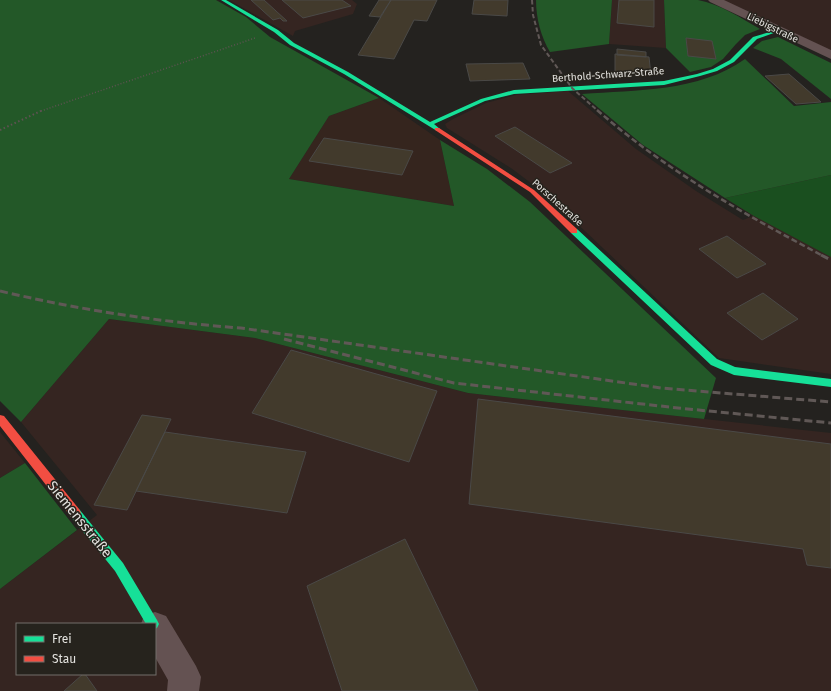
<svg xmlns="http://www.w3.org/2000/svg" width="831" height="691" font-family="'Fira Sans',sans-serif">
<rect width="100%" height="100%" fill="#24221f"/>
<path fill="#35251e" d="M379,98L440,140L454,206L289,179L329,116Z"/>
<path fill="#352521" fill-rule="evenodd" d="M229,0H352L357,4L353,14L295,31L293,36Z
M612,0H664L666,48L609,44Z
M721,0H831V51L750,12Z
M568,91L636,149L696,191L743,220L753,216L725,198L831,175V374L719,358L548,196L511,168L447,128L445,124L453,119L486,103L516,95Z
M109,319L255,338L468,393L831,433V691H0V589L97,515L21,422ZM17,624H155V674H17Z
M0,432L25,463L0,478Z"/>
<path fill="#1a4f1f" d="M831,175V257L754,216L725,198Z"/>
<path fill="#235828" d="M0,0H216L246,17L270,37L379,98L329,116L289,179L454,206L440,140L487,169L530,202L716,378L704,419L468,393L255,338L109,319L21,422L0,401Z
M536,0H612L609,44L550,52C541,37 536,18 536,0Z
M664,0C675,0 687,0 698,0C720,4 741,18 760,29L745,35L736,44L723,59L711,67L690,72L666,48Z
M778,37L831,63V99L781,59L753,48L762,41Z
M745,59L794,106L831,102V175L725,198L643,145L582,94C636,90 699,92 745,59Z
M25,463L77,530L0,589V478Z"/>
<path fill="#423a2c" stroke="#4a4947" d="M251,0H264L287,21H283L280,18L273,20Z
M282,0H342L351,6L303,18Z
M379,0H391L380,17L369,16Z
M391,0H437L427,21L414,20L394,59L358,55Z
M474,0H508L507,16L472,14Z
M619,0H654V27L617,23Z
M686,38L712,41L716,59L688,56Z
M617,49L646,52V57L617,55Z
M615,54L649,57L651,75L615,71Z
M523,63L530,79L470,81L466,64Z
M789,74L821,102L796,104L765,76Z
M515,127L572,163L550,173L495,136Z
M324,138L413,151L402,175L309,161Z
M727,236L766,264L737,278L699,249Z
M763,293L798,319L762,340L727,313Z
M291,350L437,391L409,462L252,413Z
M478,399L831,444V568L807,565L803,549L469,504Z
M142,415L171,419L127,510L94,505Z
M165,432L306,452L287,513L136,491Z
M405,539L478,691H342L307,586Z
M83,674H85L97,691H64Z"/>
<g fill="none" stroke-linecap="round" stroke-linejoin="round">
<path stroke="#5e5352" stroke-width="1.5" stroke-dasharray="1 2" stroke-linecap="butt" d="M41,111L255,38"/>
<path stroke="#5e5352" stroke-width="2" stroke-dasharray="1.5 2.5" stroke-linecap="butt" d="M0,130L43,110"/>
<path fill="#645252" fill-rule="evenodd" d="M708,0H724L831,50V59L710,2Z
M155,612L166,616L196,666L201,677L199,691H167L168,680L155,657V624H141L144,616Z"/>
<path fill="#16e098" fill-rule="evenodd" d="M221,0H226L278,30L294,43L348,72L430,122L481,99L514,90L664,81L697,74L713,69L730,60L753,37L780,29L782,30L757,39L734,62L717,71L700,76L664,85L514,94L485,101L434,124L440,129L437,131L344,74L290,45L274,32Z
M571,229H577L717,359L735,367L831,379V387L734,375L711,365L571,233Z
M75,508L79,509L123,563L157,620L159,624L157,628L155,629V624H146L115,571L71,517L69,513L71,509Z"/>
<path fill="#f24e42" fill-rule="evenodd" d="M435,128H439L534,190L577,229V233H571L530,192L435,130Z
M0,415L4,416L79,509L81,513L79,517L75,518L71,517L0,426Z"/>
<path stroke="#605856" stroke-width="2" stroke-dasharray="4.5 2.5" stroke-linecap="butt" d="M532,0L533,15L541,45L572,88L598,111"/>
<path stroke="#605856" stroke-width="2.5" stroke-dasharray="6 3" stroke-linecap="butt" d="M597,110C665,170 744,214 823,256"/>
<path stroke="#605856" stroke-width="3" stroke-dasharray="8 4" stroke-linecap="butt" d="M821,255L831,260
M0,291C80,310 159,322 241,328L661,388L831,402
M284,339L454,383L678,408L831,423"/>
</g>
<g text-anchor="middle" stroke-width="3" stroke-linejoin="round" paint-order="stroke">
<g font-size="10" fill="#e3e2de" stroke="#26231d">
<text transform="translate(773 27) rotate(26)" y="4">Liebigstraße</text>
<text transform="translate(608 74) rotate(-4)" y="4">Berthold-Schwarz-Straße</text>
<text transform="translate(558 202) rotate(42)" y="4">Porschestraße</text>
</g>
<g font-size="14" fill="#e3e2de" stroke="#26231d">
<text transform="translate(80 519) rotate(51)" y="5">Siemensstraße</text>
</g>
</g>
<rect x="16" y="623" width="140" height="52" fill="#26231d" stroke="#726f6a"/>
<rect x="24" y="636" width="20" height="6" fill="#16e098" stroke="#726f6a"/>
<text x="52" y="643" font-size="12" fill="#e3e2de">Frei</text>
<rect x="24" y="656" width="20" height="6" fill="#f24e42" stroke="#726f6a"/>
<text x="52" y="663" font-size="12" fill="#e3e2de">Stau</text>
</svg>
